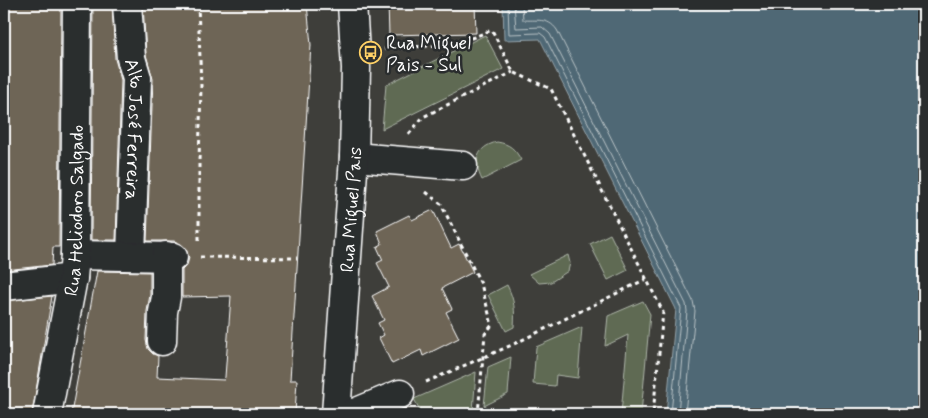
<svg xmlns="http://www.w3.org/2000/svg" width="928" height="418" font-family="Mynerve,sans-serif">
<rect width="100%" height="100%" fill="#3e3e3a"/>
<filter id="ink" filterUnits="userSpaceOnUse"><feTurbulence type="fractalNoise" baseFrequency=".02" numOctaves="2"/><feDisplacementMap in="SourceGraphic" scale="10" xChannelSelector="R" yChannelSelector="G"/><feConvolveMatrix kernelMatrix="1 2 1 2 8 2 1 2 1" color-interpolation-filters="sRGB"/></filter>
<g filter="url(#ink)">
<path fill="#5e6b53" stroke="#aeb5a9" d="M485,35L503,69L382,129L386,85Z
M497,142C510,144 515,149 521,160L482,180C473,162 476,147 497,142Z
M610,234L628,270L608,280L590,244Z
M568,255L570,263L568,271L551,282L539,283L529,274Z
M507,285C515,301 515,310 514,327L506,331L488,295Z
M643,301L650,314L641,414H621L628,335L605,346L608,316Z
M582,327L578,378L556,375L555,386L533,384L536,347Z
M511,357L508,394L484,406L488,367Z
M476,372L473,411L467,414H422L414,399Z"/>
<path fill="#4f6874" stroke="#95a4ac" d="M503,4H924V414H666L676,309L540,39L504,40Z"/>
<g fill="none" stroke-linecap="round" stroke-linejoin="round">
<path stroke="#b9c3c7" stroke-width="1" d="M508,4L509,34L540,33L545,37L681,308L671,414
M514,4L516,28L542,27L550,34L686,304L687,311L678,414
M522,4L523,20C536,21 548,17 557,30L693,301L695,311L685,414"/>
</g>
<path fill="#6e6556" stroke="#fff" d="M4,4H61L59,247H53L52,265L4,270Z
M93,4H112L115,59L121,80L116,240H91Z
M143,4H307L311,45L290,380H297L295,414H71L97,271L150,272V295L147,311L146,340L148,349L153,354L158,356L157,377L224,380L225,377L231,296L182,297V270L187,265L189,258L186,249L181,244L174,241H147L153,79L146,55Z
M388,4H475L476,33L389,35Z
M433,210L451,248L459,244L473,272L442,288L452,309L446,312L459,338L423,356L421,350L392,364L379,338L384,335L378,323L384,320L372,296L389,287L377,263L383,260L377,247L382,244L377,231L409,215L412,220Z
M52,296L32,414H4V301Z"/>
<g fill="none" stroke-linecap="round" stroke-linejoin="round">
<defs>
<g id="minor">
<path id="s1" d="M127,4L131,58L137,78L131,256"/>
<path d="M354,157L463,166"/>
<path d="M75,255L173,257"/>
<path d="M4,286L73,278"/>
<path d="M162,341L163,312L166,297V256"/>
<path id="s2" d="M47,414L73,278L75,255L77,4"/>
<path id="s3" d="M336,414L354,157L356,68L352,4"/>
<path d="M352,414L400,394"/>
</g>
</defs>
<use href="#minor" stroke="#fff" stroke-width="31"/>
<path stroke="#fff" stroke-width="3" stroke-dasharray="4 4" stroke-linecap="butt" d="M198,4L201,86L199,162V244
M384,49L456,44L492,30L513,72L551,89L663,312L653,414
M409,134L423,117L513,72
M426,192L441,204L481,284L492,325L485,334L478,414
M200,257L297,258
M426,382L512,345L646,279"/>
<use href="#minor" stroke="#2a2d2e" stroke-width="28"/>
</g>
</g>
<defs>
<symbol id="bus-ring" viewBox="-11 -11 22 22"><circle r="9.5" fill="#2a2d2e" stroke="#ffd166" stroke-width="1.5"/><path d="M-5-6H5V4H4V6H2V4H-2V6H-4V4H-5ZM-3.5-4V0h7V-4ZM-3.5 1.2v1.5H-2V1.2ZM2 1.2v1.5H3.5V1.2Z" fill="#ffd166"/></symbol>
</defs>
<g fill-rule="evenodd">
<use href="#bus-ring" x="358" y="40" width="25" height="25"/>
</g>
<g text-anchor="middle" stroke-width="5" stroke-linejoin="round" paint-order="stroke">
<g font-size="19" fill="#fff" stroke="#2a2d2e" text-anchor="start">
<text x="386" y="49">Rua Miguel<tspan x="386" dy="22">Pais - Sul</tspan></text>
</g>
<g font-size="19" fill="#fff" stroke="#2a2d2e">
<text dy="7" stroke="none"><textPath href="#s1" startOffset="126">Alto José Ferreira</textPath></text>
<text dy="7" stroke="none"><textPath href="#s3" startOffset="205">Rua Miguel Pais</textPath></text>
<text dy="7" stroke="none"><textPath href="#s2" startOffset="206">Rua Heliodoro Salgado</textPath></text>
</g>
</g>
<rect width="928" height="418" fill="none" stroke="#2a2d2e" stroke-width="20"/>
<rect x="10" y="10" width="908" height="398" fill="none" stroke="#fff" stroke-width="2" filter="url(#ink)"/>
</svg>
